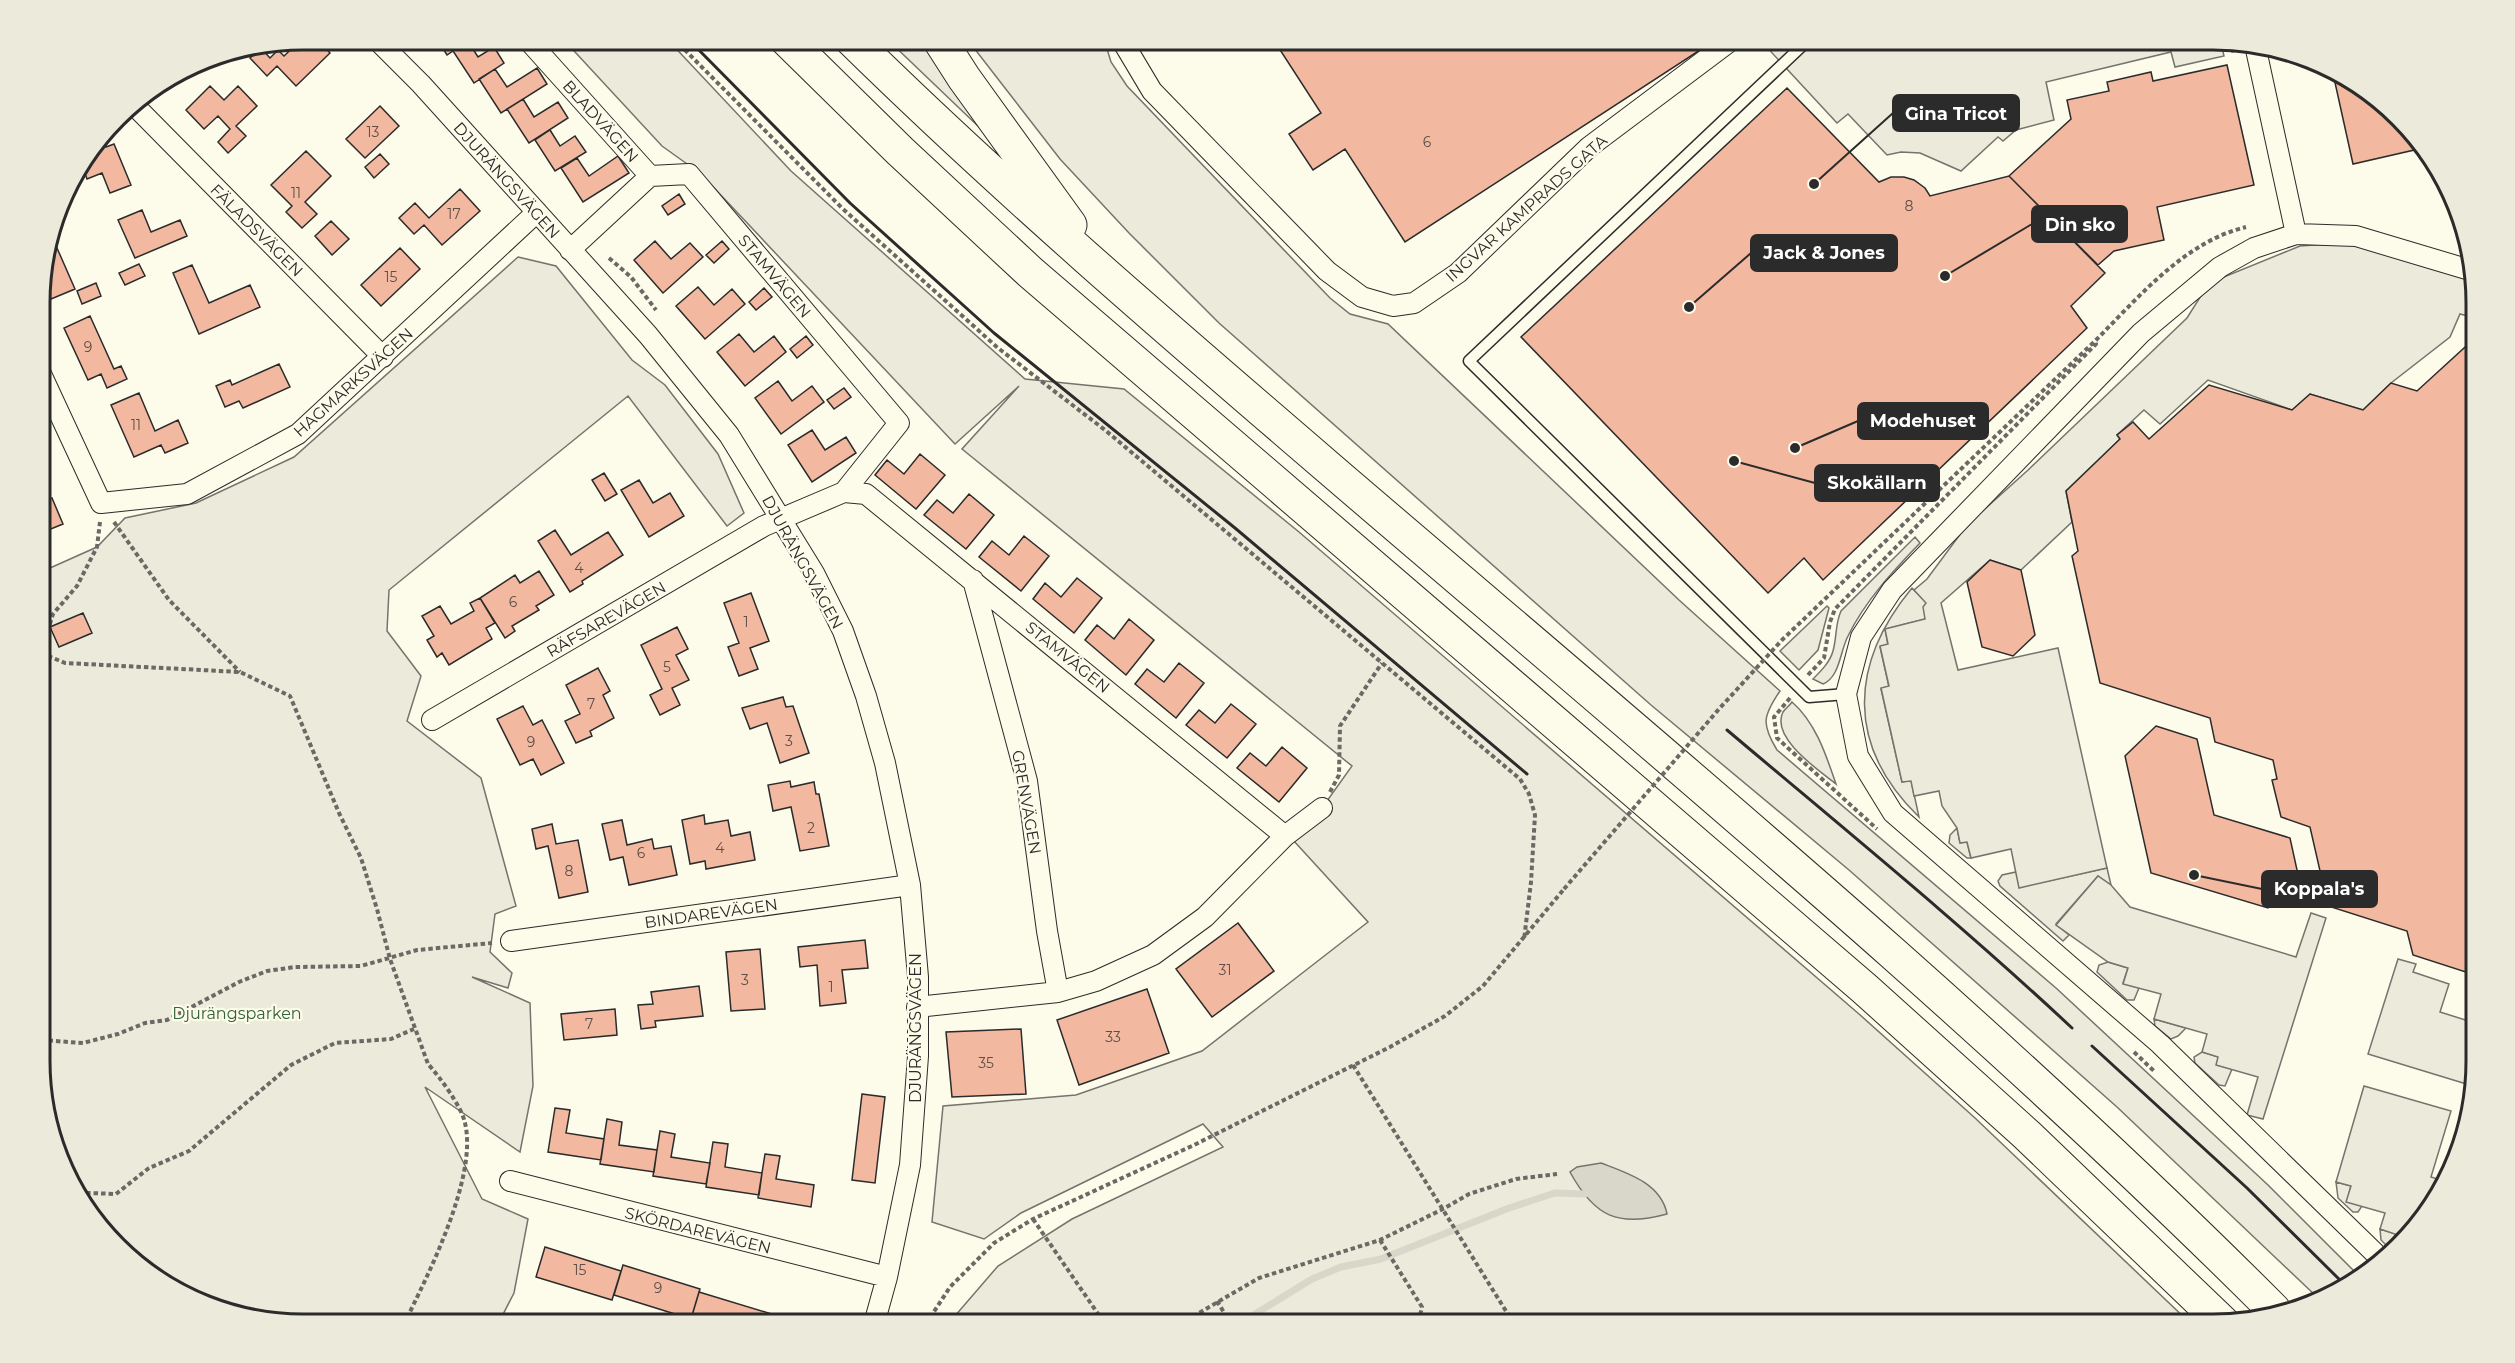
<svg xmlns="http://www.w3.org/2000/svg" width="2515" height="1363" font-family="Montserrat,sans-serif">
<rect width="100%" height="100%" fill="#fdfbea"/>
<path fill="#ecebdb" stroke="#74746e" stroke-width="1.5" d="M563,39H667L791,171L1025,379L1124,389L1299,532L1859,1014L1975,1118L2190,1323L948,1324L998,1266L1072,1219L1223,1147L1203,1124L1021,1213L984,1239L932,1222L943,1106L1076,1095L1202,1051L1368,922L1293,840L1322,808L1352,766L962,449L1019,386L955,444L701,174L662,146Z
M887,39H921L980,128Z
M967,39H1104L1111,62L1127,86L1330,298L1350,314L1388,324L1679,600L1780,691C1763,716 1761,724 1777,750L2056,988L2268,1185L2360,1277L2345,1289L2317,1297L2117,1107L1849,870L1651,705L1219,323L1129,233L1060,159Z
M518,257L556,266L632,360L665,385L718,454L744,513L727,526L628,396L389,590L387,631L421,676L407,721L481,778L516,906L495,914L490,952L512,973L508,988L472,977L530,1003L533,1086L520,1152L425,1087L482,1199L528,1219L514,1293L498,1324H302L234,1315L171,1289L83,1207L41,1095V572L97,547L125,518L196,503L294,457Z
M1915,537L1920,543C1893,571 1865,601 1848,636C1840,651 1840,677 1823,684L1813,679C1821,671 1830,662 1833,651C1837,637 1835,624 1841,611Z
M1912,588L1927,603L1925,619L1885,629L1888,645L1880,647L1889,687L1881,689L1902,782L1911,780L1919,817C1846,746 1849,664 1912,588Z
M1827,606L1829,608L1818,650L1799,670L1780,651Z
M1792,702C1816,723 1826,755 1836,784C1820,771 1770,738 1783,712C1785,709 1790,705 1792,702Z
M1957,828L1960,843L1967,842L1971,858H1967L1949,843L1950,835Z
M2107,868L2111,885L2098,876L2056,924L2069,935L2063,941L2000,886L1998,881L2002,875L2016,872L2020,887Z
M2108,962L2128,968L2123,983L2139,988L2134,1000H2127L2097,972L2099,965Z
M2154,1019L2186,1028L2178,1036L2171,1039L2155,1026Z
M2202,1052L2219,1057L2217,1065L2232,1069L2225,1086L2219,1085L2195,1063L2194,1057Z
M2336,1182L2351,1186L2347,1201L2362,1206L2358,1212H2353L2338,1198Z
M2380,1229L2396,1234L2394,1241L2401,1244L2393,1252L2381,1240Z"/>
<path fill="#eceadb" stroke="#74746e" stroke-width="1.5" d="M1764,39H2213L2220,40L2224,56L2175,67L2171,52L2046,82L2054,120L2016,130L2003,141L1998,137L1961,171L1920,153L1901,152L1887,155L1848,114L1837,123L1761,41Z
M2343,243L2398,254L2474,277L2475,318L2460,314L2450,337L2391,383L2363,410L2310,394L2292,410L2208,380L2160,424L2144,410L2117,435L2120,439L2066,491L2072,522L2021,570L1990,560L1941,603L1958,670L2058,648L2107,868L2019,888L2011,849L1971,858L1967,842L1960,843L1957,828L1942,806L1939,791L1914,796L1911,781L1902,782L1881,688L1889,686L1880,646L1888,644L1885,629L1925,619L1923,607L1926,603L1914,590L1927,579L1967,525L2027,471L2187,318L2209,283L2300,246Z
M2098,876L2111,885L2130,907L2296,957L2311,913L2326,918L2263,1119L2247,1115L2258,1077L2216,1065L2218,1057L2202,1052L2207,1034L2154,1019L2161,994L2123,984L2128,968L2108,962L2056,925Z
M2398,959L2416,964L2413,972L2449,984L2440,1012L2475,1023V1078L2473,1086L2368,1054Z
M2364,1086L2451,1111L2431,1177L2444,1181L2441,1192L2401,1244L2394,1241L2395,1234L2380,1229L2385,1213L2346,1202L2351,1186L2336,1182Z"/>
<path fill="#d8d7c9" stroke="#74746e" stroke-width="1.5" d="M1601,1163C1627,1173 1661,1183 1667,1214C1619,1227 1595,1218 1570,1172L1577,1167Z"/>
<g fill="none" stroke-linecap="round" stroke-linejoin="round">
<path stroke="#d8d7c9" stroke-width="7" d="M1239,1324L1312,1279L1341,1267L1381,1259L1509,1208L1555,1193L1585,1194"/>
</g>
<path fill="#f2b8a0" stroke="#2b2b2b" stroke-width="1.5" d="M302,39H317L330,53L296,86L277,66L267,76L250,58L261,48L270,58L278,50L284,56Z
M437,39H471L447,55Z
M1273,39H1717L1405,242L1345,149L1313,170L1289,134L1321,113Z
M468,41L478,57L494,47L504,63L474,83L453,51Z
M2227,65L2254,185L2157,207L2164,240L2114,251L2098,265L2009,176L2071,119L2067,100L2109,91L2107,82L2151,72L2153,81Z
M537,68L547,84L501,113L479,79L495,69L507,87Z
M2332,69L2344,74L2423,148L2353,164Z
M210,86L224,100L238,86L257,106L236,126L246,136L228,153L218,142L230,129L218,116L204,129L186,110Z
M1787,88L1879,182L1891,177H1904L1914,180L1925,188L1930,196L2009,176L2105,273L2071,306L2087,328L1823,580L1804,558L1768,593L1521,337Z
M523,99L534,117L558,102L568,118L529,143L507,109Z
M380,106L399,126L365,158L346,139Z
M550,130L560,146L575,136L586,152L555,171L535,140Z
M102,139L106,147L114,144L131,185L110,193L102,173L87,179L82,165Z
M306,151L331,176L305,202L317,214L302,228L286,212L292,206L271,185Z
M380,154L389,164L374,178L365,167Z
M618,156L629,173L583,202L561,168L577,158L589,176Z
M460,189L480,211L442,245L424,225L414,234L399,218L415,203L429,218Z
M679,194L685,204L668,215L662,206Z
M61,203L66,214L56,218Z
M142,210L151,232L180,220L187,236L135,258L118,220Z
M331,221L349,239L332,255L315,236Z
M655,241L671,259L690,243L703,257L663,293L634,260Z
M722,241L729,249L714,263L706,255Z
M57,248L75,289L51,299L41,277V268L46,253Z
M400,248L420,269L381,306L361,285Z
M139,264L145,276L125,285L119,273Z
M192,265L209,303L250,285L260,307L199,334L173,273Z
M96,283L101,296L82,304L77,291Z
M698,287L714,305L732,289L745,304L705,339L676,306Z
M764,288L772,297L756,310L749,302Z
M90,316L114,369L121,366L127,379L107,388L101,374L88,380L64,328Z
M739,334L754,352L774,336L786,352L745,386L717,352Z
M806,336L813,345L797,358L790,349Z
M2475,338V1011L2466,972L2413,955L2407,931L2328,906L2310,827L2281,817L2272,780L2277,779L2273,760L2215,742L2210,718L2100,683L2072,556L2078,551L2066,491L2120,439L2117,435L2133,422L2149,439L2209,385L2292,410L2310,394L2363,410L2391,383L2417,391Z
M279,364L290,387L243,408L239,401L225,407L216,386L230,380L232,385Z
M778,381L792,401L812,386L824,402L781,434L755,398Z
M844,388L851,397L834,409L827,400Z
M139,393L155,431L178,420L188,443L165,453L161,445L134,457L111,405Z
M812,430L825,450L846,437L856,453L812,482L788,445Z
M920,454L945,475L916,509L875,475L887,460L904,474Z
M604,473L617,494L605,501L592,480Z
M639,480L653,503L670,493L684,516L649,537L621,490Z
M969,494L994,515L966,549L924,515L937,500L953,513Z
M52,498L63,524L41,533V502Z
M555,530L571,555L608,532L623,555L582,581L583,584L570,592L538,541Z
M1024,536L1049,556L1021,591L979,557L992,541L1009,555Z
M1990,560L2021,570L2035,635L2013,656L1982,647L1967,582Z
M539,571L554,595L536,606L539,610L512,626L515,631L505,638L480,598L515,575L520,583Z
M1077,578L1102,598L1074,633L1033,599L1045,583L1061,597Z
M751,593L769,641L750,648L758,669L739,676L728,647L739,643L724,603Z
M480,598L495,623L486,628L492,639L449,665L442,653L437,657L427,640L434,636L422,616L440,606L451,624L474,611L470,603Z
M83,613L92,633L59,647L50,627Z
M1129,619L1154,640L1126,675L1085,640L1097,625L1114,639Z
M677,627L688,649L676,655L689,680L672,688L680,705L660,715L650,695L662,689L641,645Z
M1179,663L1204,683L1176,718L1135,684L1147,669L1164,682Z
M598,668L610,691L603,695L614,718L590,731L592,736L576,743L565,721L580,714L566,685Z
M783,697L786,707L793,706L809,753L780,763L767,723L750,729L742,708Z
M1231,704L1256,724L1227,758L1186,725L1199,710L1215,723Z
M523,706L533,725L542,720L564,763L541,775L533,759L520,765L497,719Z
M2156,726L2197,739L2214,815L2290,838L2299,879L2268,908L2151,873L2125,756Z
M1282,747L1307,768L1279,802L1237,768L1250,753L1266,766Z
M790,781L791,787L814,782L816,794H819L829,846L800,851L791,807L773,811L768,785Z
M704,815L705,824L728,820L731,836L750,832L755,860L706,869L705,861L690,864L682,820Z
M622,820L627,845L652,839L654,849L671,846L677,875L629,885L623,857L610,860L602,824Z
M552,824L556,844L578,840L588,892L559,898L548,846L536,849L532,829Z
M1238,923L1274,971L1212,1017L1176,969Z
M865,940L868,968L842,970L846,1003L820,1006L817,965L800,967L798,947Z
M760,949L765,1009L731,1011L726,952Z
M699,986L703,1016L655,1021L656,1027L641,1029L638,1005L653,1004L651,992Z
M1147,989L1169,1053L1079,1085L1057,1020Z
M615,1009L617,1035L564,1040L561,1014Z
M1021,1029L1026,1094L952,1097L946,1032Z
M862,1094L885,1097L875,1183L852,1180Z
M555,1108L570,1110L566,1133L604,1139L601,1160L548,1152Z
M607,1119L622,1122L619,1145L657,1150L654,1172L600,1164Z
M660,1131L675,1134L671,1157L710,1163L706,1184L653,1176Z
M713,1142L728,1144L725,1167L762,1173L759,1195L706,1187Z
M765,1154L780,1156L776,1179L814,1185L811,1207L758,1198Z
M545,1247L621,1271L612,1300L536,1277Z
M623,1265L700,1289L691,1319L614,1295Z
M699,1292L775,1315L773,1324L690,1322Z"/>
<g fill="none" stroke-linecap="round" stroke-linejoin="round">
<defs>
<path id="lane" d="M1804,44L1469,361L1809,697L1846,694"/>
<path id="street" d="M376,39L421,84L648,335L729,435L814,573L843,631L866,696L885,763L910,885L918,977V1056L910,1165L887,1277L874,1324
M527,39L650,176L570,250
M1121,39L1152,91L1327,271L1362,297L1393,306L1414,303L1458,273L1589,147L1733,39
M2255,45L2296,234
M132,103L383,357
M41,374L101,503L187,494L298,434L537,212
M844,492L866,494L1285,836
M973,580L1027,781L1047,931L1058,992
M432,720L764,526L844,492L899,423L689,174L650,176
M511,941L910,885
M917,1007L1058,992L1096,981L1153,955L1205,917L1285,836L1322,808
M510,1181L887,1277
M2382,1260L2160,1044L1893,813L1858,756L1846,694L1861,637L1892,590L2141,333L2220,267L2254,248L2296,234L2356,236L2473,271"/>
<path id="highway" d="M786,39L900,151L1030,272L1865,989L2027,1135L2223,1323
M851,39C1011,196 1181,341 1351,487C1664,755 1982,1018 2274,1310
M939,39L964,78L1070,225"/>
</defs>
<use href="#lane" stroke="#2b2b2b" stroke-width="13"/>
<use href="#street" stroke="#2b2b2b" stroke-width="22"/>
<use href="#highway" stroke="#2b2b2b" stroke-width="35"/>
<path stroke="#6a6964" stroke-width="4" stroke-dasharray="4.5 3" stroke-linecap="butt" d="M674,39L842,208L998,348L1105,430L1520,779L1529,794L1535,815L1531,882L1524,940
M2230,41L2234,54
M609,258L631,277L656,310
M114,522L169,600L240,672
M41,653L65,663L240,672L290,696L339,813L361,858L377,909L390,959L428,1064C439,1076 462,1107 465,1123C478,1177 428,1275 404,1324
M41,653L53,614L77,586L97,547L100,522
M1808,675L1824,658L1830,622L1835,609L2096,344L2095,341C2139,297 2184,242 2246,227
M1790,698L1774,717L1777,738L1877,829
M1330,792L1339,775L1340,726L1382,663
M41,1040L83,1043L118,1034L145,1023L167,1020L239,982L267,971L295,967L361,966L417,950L492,943
M2134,1052L2155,1072
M1353,1065L1514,1324
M79,1196L89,1193L116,1194L149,1168L189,1151L291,1065L335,1043L391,1039L414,1029
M1033,1219L1105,1324
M1380,1240L1422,1307L1418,1324
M1217,1301L1231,1324
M926,1324L950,1287L994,1243L1033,1219L1194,1145L1390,1047L1445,1016L1483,986L1564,889
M1180,1324L1259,1278L1380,1240L1443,1209L1469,1194L1516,1179L1557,1174"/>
<use href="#lane" stroke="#fdfbea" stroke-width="10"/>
<use href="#street" stroke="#fdfbea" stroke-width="20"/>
<use href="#highway" stroke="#fdfbea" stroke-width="33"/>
<path stroke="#6a6964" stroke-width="4" stroke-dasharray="4.5 3" stroke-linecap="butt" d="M1564,889L1719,709L1782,640L2095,341"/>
<path stroke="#2b2b2b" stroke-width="3" d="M688,39L850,203L994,333L1235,528L1527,774
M1727,730C1843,828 1961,924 2072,1028
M2092,1046L2247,1188L2347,1287"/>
</g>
<g text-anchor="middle" stroke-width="4.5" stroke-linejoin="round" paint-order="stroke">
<g font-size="14" fill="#5d4e48">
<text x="373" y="137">13</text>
<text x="1427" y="147">6</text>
<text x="296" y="198">11</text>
<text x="1909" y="211">8</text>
<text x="454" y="219">17</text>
<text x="391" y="282">15</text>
<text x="88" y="352">9</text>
<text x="136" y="430">11</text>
<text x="579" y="573">4</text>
<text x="513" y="607">6</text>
<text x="746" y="627">1</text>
<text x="667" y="672">5</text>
<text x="591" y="709">7</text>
<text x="789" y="746">3</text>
<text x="531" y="747">9</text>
<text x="811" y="833">2</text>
<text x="720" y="853">4</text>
<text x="641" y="858">6</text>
<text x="569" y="876">8</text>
<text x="1225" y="975">31</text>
<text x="745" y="985">3</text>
<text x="831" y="992">1</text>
<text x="589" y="1029">7</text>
<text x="1113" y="1042">33</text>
<text x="986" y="1068">35</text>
<text x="580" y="1275">15</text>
<text x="658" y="1293">9</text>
</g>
<g font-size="16" fill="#2b2b2b" stroke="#fdfbea">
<text transform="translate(601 121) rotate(48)" y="6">BLADVÄGEN</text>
<text transform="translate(507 180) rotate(48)" y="6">DJURÄNGSVÄGEN</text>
<text transform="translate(1526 208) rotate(-42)" y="6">INGVAR KAMPRADS GATA</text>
<text transform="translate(257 230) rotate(45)" y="6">FÄLADSVÄGEN</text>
<text transform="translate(775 276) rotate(50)" y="6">STAMVÄGEN</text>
<text transform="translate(353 382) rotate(-42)" y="6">HAGMARKSVÄGEN</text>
<text transform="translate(803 562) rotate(61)" y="6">DJURÄNGSVÄGEN</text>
<text transform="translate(606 619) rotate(-30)" y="6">RÄFSAREVÄGEN</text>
<text transform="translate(1068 657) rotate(39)" y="6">STAMVÄGEN</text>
<text transform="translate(1027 802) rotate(80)" y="6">GRENVÄGEN</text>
<text transform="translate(711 913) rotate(-8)" y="6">BINDAREVÄGEN</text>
<text transform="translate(915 1028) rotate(-90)" y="6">DJURÄNGSVÄGEN</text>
<text transform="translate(698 1230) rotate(14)" y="6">SKÖRDAREVÄGEN</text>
</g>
<g font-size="16" fill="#34623c" stroke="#fdfbea">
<text x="237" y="1019">Djurängsparken</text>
</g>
</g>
<path d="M0 0H2515V1363H0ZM303 50H2213A253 253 0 0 1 2466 303V1061A253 253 0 0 1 2213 1314H303A253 253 0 0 1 50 1061V303A253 253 0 0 1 303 50Z" fill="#eceadb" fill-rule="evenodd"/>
<path fill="none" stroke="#2b2b2b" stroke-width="3" d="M303 50H2213A253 253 0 0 1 2466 303V1061A253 253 0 0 1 2213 1314H303A253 253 0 0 1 50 1061V303A253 253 0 0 1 303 50Z"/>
<path fill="none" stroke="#2b2b2b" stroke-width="2" d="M1814 184L1893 113M1945 276L2032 224M1689 307L1751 253M1795 448L1858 421M1734 461L1815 483M2194 875L2262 889"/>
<g fill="#2b2b2b" stroke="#fdfbea" stroke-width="2">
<circle cx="1814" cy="184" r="6"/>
<circle cx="1945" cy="276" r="6"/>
<circle cx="1689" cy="307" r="6"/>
<circle cx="1795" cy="448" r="6"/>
<circle cx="1734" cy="461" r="6"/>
<circle cx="2194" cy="875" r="6"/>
</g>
<g fill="#2b2b2b" stroke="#2b2b2b" stroke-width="2">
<rect x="1893" y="95" width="126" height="36" rx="6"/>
<rect x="2032" y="206" width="95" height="36" rx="6"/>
<rect x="1751" y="235" width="146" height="36" rx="6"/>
<rect x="1858" y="403" width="130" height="36" rx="6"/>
<rect x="1815" y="465" width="124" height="36" rx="6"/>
<rect x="2262" y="871" width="115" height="36" rx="6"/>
</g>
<g font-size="18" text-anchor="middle" font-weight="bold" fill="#fff">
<text x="1956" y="120">Gina Tricot</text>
<text x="2080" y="231">Din sko</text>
<text x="1824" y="259">Jack &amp; Jones</text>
<text x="1923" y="427">Modehuset</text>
<text x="1877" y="489">Skokällarn</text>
<text x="2319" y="895">Koppala's</text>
</g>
</svg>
